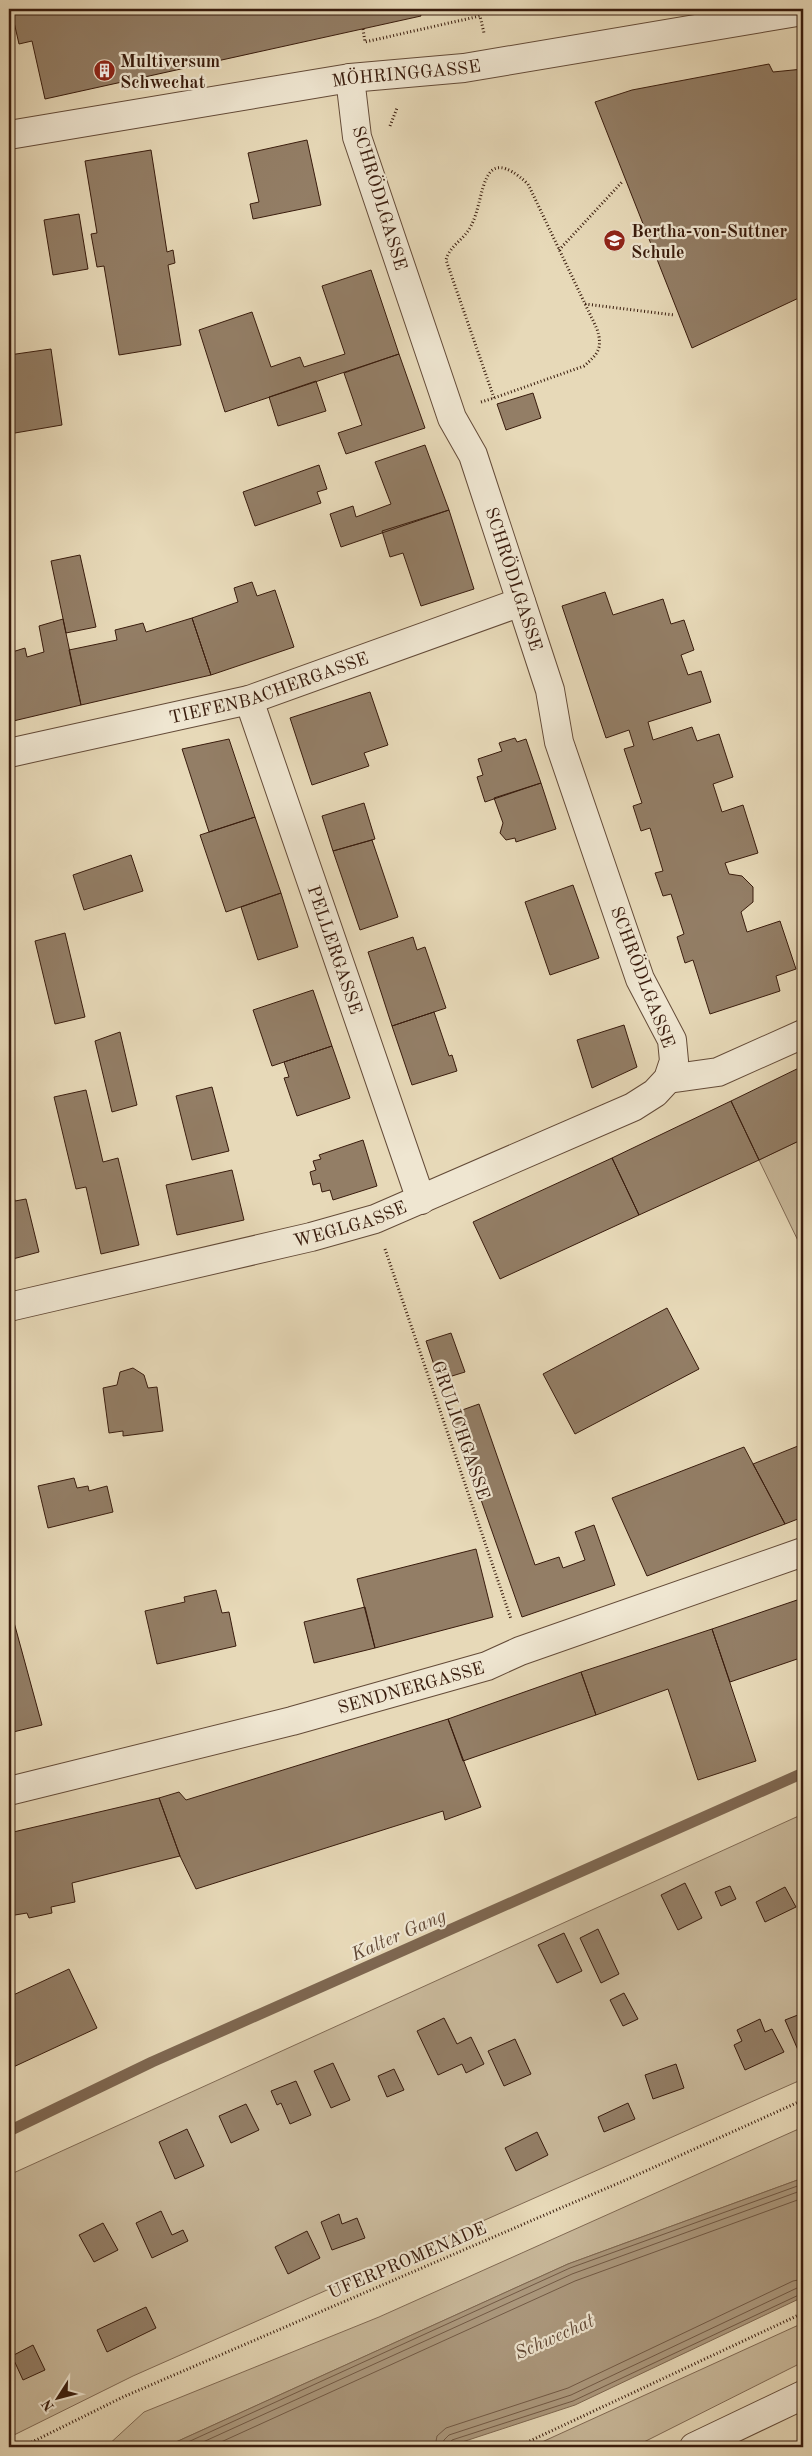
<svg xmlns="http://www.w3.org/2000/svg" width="812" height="2456" font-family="'Old Standard TT',serif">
<rect width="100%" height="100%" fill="#e7d9b8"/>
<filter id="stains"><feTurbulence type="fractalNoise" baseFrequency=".004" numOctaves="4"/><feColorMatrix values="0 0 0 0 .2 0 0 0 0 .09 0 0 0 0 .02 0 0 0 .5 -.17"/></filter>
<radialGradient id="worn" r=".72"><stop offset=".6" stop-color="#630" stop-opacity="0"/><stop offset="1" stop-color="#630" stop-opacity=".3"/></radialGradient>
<path fill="#c9b99b" stroke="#816a54" d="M803,1139V1251L759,1160Z
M803,1814V2079L133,2376L14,2435L9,2426V2175Z
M803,2127V2178L568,2264L165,2447H106L144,2412L379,2317Z
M803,2323V2362L634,2447H531Z"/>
<path fill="#ac997e" stroke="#7e6751" d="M803,2178V2297L575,2405L447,2447H165L568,2264Z"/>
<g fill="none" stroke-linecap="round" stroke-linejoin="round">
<path stroke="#725a46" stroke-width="1" d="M177,2447L570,2268L803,2184
M192,2447L572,2274L803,2190
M210,2447L575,2281L803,2198
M435,2447L437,2436L446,2428L568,2388L793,2281L803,2279
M442,2447L444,2440L449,2435L571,2395L797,2288L803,2287
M448,2447L452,2440L573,2401L803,2293"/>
<path stroke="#7e6751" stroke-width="11" d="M9,2131L152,2062L803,1773"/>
</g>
<path fill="#937e66" stroke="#391c0d" d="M11,9H419L421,16L45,99L32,41L19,44Z
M769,64L773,72L803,69V296L692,348L595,102L632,90Z
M307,140L321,205L253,219L250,204L259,202L248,153Z
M151,150L167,252L173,250L175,263L168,265L181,345L119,355L104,266L97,267L91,234L97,233L85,161Z
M79,214L88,269L53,275L44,220Z
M371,270L399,354L225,412L199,330L252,312L271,367L300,357L304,367L345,354L322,286Z
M51,349L62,425L9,434V355Z
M399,354L425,428L346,454L338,433L362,425L344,373Z
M316,381L326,411L278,426L269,397Z
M533,393L541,418L506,430L497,404Z
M425,445L449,510L341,547L330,514L353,506L356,517L391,504L375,462Z
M319,465L327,489L317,492L321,503L255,526L243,492Z
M449,510L474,589L421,606L403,553L390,557L382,531Z
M80,555L96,627L66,633L51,561Z
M252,582L257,596L275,590L294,647L211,675L192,618L238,602L234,588Z
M605,592L613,615L663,599L671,624L684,620L694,650L681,655L688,675L701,671L711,702L648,722L653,740L692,727L697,741L719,734L733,777L713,784L722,812L743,805L758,853L725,863L729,874L742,876L753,887V902L741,912L747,932L780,921L796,969L776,976L780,991L710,1014L693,960L685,963L677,937L684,934L671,894L663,896L655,873L663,871L650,828L641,831L633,806L642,803L624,749L634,746L629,730L606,738L562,606Z
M192,618L211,675L81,705L69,650L117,640L115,630L143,623L146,632Z
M63,619L81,705L9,722V653L25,648L27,657L44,652L39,626Z
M370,692L388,745L364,753L369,766L312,785L290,718Z
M515,738L517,742L526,739L541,783L485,802L477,777L483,775L478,759L502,751L499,743Z
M229,739L255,817L209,832L182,749Z
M541,783L556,829L516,842L515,838L506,840L500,833L503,823L494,798Z
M364,803L375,839L333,851L322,816Z
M255,817L281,893L226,912L200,835Z
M372,840L398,917L360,930L333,851Z
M131,855L143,891L84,910L73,875Z
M573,885L599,958L550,975L525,902Z
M281,893L298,947L258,960L241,907Z
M65,933L85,1017L55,1024L35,941Z
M413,937L417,950L425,947L446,1008L392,1026L368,952Z
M313,990L332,1046L272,1066L253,1010Z
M434,1012L449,1056L452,1055L457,1071L412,1085L392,1026Z
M624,1025L637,1067L592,1088L577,1040Z
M120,1032L137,1105L112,1112L95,1041Z
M332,1046L350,1098L297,1116L284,1078L289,1077L284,1062Z
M803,1066V1139L759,1160L731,1101Z
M212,1087L229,1151L192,1160L176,1096Z
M86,1090L103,1162L118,1158L139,1245L101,1254L86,1187L76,1189L54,1097Z
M731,1101L759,1160L639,1215L612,1158Z
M363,1140L377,1186L333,1200L330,1190L322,1192L320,1183L313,1185L310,1172L316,1170L313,1161L321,1159L319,1155Z
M9,1147L14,1169L9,1170Z
M612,1158L639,1215L500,1279L473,1222Z
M232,1170L244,1220L177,1235L166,1185Z
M9,1172L15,1201L26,1199L39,1252L9,1260Z
M667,1308L699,1369L575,1434L543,1374Z
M451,1333L465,1372L439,1380L426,1341Z
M133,1368L144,1375L148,1388L157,1387L163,1431L123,1436V1431L109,1433L103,1388L117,1385L120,1372Z
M9,1380L14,1402L9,1403Z
M479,1404L535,1565L559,1557L563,1568L585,1560L575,1532L594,1525L615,1585L522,1617L451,1414Z
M803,1444V1517L785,1524L753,1464Z
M744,1447L785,1524L647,1576L612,1498Z
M74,1478L77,1488L88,1486L89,1491L107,1486L113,1512L48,1528L38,1486Z
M476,1549L493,1617L375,1648L357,1579Z
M216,1590L222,1613L229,1612L236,1646L157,1664L145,1611L185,1602L184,1597Z
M803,1598V1657L730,1682L712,1629Z
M9,1604L42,1725L9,1733Z
M365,1607L375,1648L314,1663L304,1622Z
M712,1629L756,1761L698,1780L668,1689L596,1715L581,1672Z
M581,1672L596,1715L463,1761L448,1719Z
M448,1719L481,1807L445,1820L443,1811L196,1889L180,1856L159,1798L179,1792L186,1800Z
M159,1798L180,1856L72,1883L75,1902L51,1907L52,1913L29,1918L27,1913L9,1916V1833Z
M685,1883L702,1918L678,1930L661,1895Z
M730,1886L736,1899L721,1906L715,1892Z
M785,1887L796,1907L765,1922L756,1902Z
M598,1929L619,1974L601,1983L580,1938Z
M564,1933L582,1971L557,1983L538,1945Z
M69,1969L97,2028L9,2069V1997Z
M624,1993L638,2019L623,2026L610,2000Z
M803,2013V2048L798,2050L785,2020Z
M444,2018L457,2044L471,2037L484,2064L466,2073L462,2064L438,2075L417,2031Z
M760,2019L765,2032L772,2029L784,2052L745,2070L734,2045L742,2041L737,2030Z
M515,2039L531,2074L504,2086L488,2051Z
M333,2063L350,2100L331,2108L314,2071Z
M676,2064L684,2088L653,2099L645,2075Z
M394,2069L404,2090L387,2097L378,2076Z
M296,2081L311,2115L290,2124L281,2103L277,2105L271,2091Z
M628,2103L635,2119L604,2132L598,2117Z
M246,2104L259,2130L231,2143L219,2116Z
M187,2129L204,2166L175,2179L159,2142Z
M537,2132L548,2155L516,2171L505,2148Z
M161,2211L172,2235L183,2230L188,2241L152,2258L136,2223Z
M339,2214L342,2224L357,2218L365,2238L332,2250L321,2222Z
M103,2223L118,2250L94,2262L79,2235Z
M307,2231L320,2258L288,2274L275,2247Z
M146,2307L156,2328L107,2352L97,2330Z
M33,2345L45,2370L23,2380L12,2356Z"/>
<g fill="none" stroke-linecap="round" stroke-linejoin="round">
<defs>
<g id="minor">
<path id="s1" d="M9,135L350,78L464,68L803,11"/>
<path id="s2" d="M249,700L421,1200"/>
<path id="s3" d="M9,753L249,700L521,602"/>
<path d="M668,1079L718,1072L803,1034"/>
<path id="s4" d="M9,1307L311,1237L375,1219L633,1107L655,1093L668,1079L674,1061L672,1040L640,979L559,742L550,690L473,455L452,418L357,137L350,78"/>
<path id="s5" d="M9,1791L292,1721L487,1666L520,1651L803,1552"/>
<path d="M694,2447L803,2395"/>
</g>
</defs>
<use href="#minor" stroke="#644b38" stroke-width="30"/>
<path stroke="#391c0d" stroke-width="3" stroke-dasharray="1 2.5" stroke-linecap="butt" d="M363,29L365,42L480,16L484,33
M390,126L397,108
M559,250L622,182
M585,304L674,315
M481,402L494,398L584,366C598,354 603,348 597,329L528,184C479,139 486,198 471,226C464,240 450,245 446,260L494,398
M385,1249L511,1619
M22,2447L123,2397L628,2179L803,2100
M517,2447L803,2313"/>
<use href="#minor" stroke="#efe6d1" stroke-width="28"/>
</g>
<defs>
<symbol id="building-disc" viewBox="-11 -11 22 22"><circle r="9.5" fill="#8f2418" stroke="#efe6d1"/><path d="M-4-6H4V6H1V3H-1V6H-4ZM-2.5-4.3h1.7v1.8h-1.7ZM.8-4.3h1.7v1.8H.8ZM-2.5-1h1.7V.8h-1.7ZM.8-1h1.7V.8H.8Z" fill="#fff"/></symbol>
<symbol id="school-disc" viewBox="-11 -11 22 22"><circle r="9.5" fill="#8f2418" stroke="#efe6d1"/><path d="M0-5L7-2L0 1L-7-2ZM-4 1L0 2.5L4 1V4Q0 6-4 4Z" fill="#fff"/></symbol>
</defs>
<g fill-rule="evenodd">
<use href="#building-disc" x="92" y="58" width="25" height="25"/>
<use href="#school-disc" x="602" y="228" width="25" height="25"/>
</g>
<g text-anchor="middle" stroke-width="4.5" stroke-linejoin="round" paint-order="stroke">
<g font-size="18" font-weight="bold" fill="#391c0d" stroke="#efe6d1" text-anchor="start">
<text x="120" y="67">Multiversum<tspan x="120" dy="21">Schwechat</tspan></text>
<text x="631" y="237">Bertha-von-Suttner<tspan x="631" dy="21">Schule</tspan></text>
</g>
<g font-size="18" fill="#391c0d" stroke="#efe6d1">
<text dy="6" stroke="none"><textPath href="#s1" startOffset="402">MÖHRINGGASSE</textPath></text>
<text transform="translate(380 198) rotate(73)" y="6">SCHRÖDLGASSE</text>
<text transform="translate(514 579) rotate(72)" y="6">SCHRÖDLGASSE</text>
<text dy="6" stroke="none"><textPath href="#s3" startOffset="268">TIEFENBACHERGASSE</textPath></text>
<text dy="6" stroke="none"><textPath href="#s2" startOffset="264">PELLERGASSE</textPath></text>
<text transform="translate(643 977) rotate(69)" y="6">SCHRÖDLGASSE</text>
<text dy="6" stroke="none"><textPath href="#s4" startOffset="351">WEGLGASSE</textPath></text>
<text transform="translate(461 1430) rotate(71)" y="6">GRULICHGASSE</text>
<text dy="6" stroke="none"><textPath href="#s5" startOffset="415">SENDNERGASSE</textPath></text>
<text transform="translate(407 2260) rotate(-23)" y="6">UFERPROMENADE</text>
</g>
<g font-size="19" font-style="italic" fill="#614835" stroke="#efe6d1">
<text transform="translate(398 1934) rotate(-24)" y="7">Kalter Gang</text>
<text transform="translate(554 2336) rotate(-24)" y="7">Schwechat</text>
</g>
</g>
<rect width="812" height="2456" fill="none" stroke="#e7d9b8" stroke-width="30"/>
<rect x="10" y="10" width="792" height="2436" fill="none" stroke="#391c0d" stroke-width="2.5"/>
<rect x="15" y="15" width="782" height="2426" fill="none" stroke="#391c0d"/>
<g transform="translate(58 2398) rotate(234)" stroke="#efe6d1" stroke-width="4" paint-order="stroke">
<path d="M0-4L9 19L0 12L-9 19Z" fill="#391c0d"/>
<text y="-8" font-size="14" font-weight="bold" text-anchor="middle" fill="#391c0d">N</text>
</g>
<rect width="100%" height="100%" filter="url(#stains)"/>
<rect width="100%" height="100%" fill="url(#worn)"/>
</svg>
